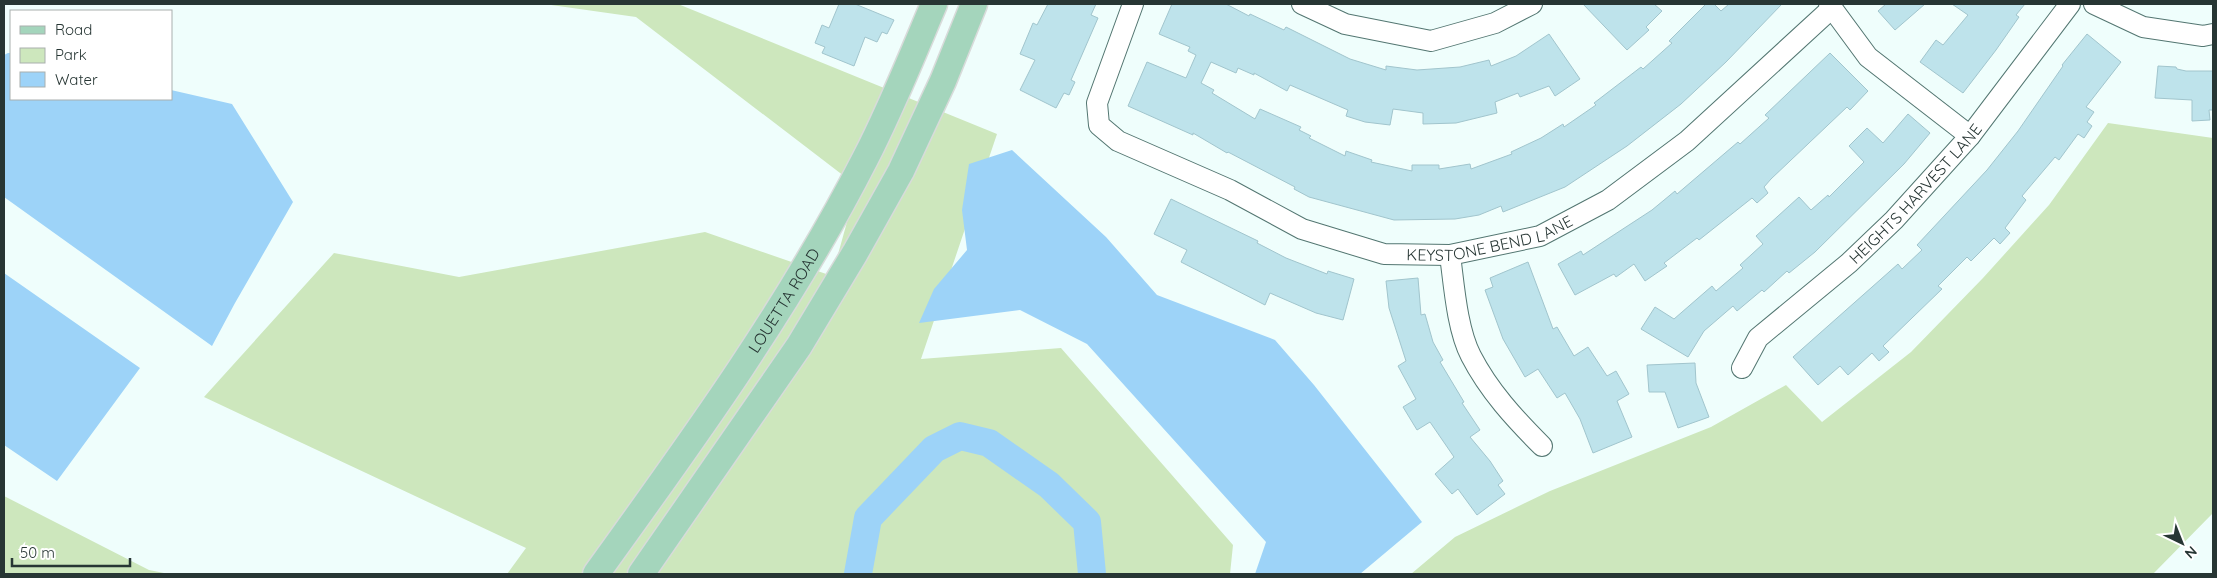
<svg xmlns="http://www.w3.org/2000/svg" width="2217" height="578" font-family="Quicksand,sans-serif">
<rect width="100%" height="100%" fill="#effefc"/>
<path fill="#cde7bd" d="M544,4H678L997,134L921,359L1061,348L1233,545L1230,574H507L526,548L204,397L334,253L459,277L705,232L832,276L857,186L636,17Z
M2108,123L2213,138V513L2153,574H1411L1455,537L1550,491L1711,427L1786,385L1822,422L1911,352L1983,278L2049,205Z
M4,496L149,570L169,574H4Z"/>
<path fill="#9dd3f8" d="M8,53H11V99H171V90L232,104L293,202L235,303L212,346L4,197V55Z
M1012,150L1106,237L1157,295L1275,340L1314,385L1422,522L1360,574H1255L1266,542L1087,344L1020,310L919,323L934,289L967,250L962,210L969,164Z
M4,273L140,368L57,481L4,445Z"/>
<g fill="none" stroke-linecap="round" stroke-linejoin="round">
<path stroke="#9dd3f8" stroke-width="28" d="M858,574L868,518L934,449L960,436L989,443L1049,485L1087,522L1092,574"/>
</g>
<path fill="#bee3eb" stroke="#a1c5cd" d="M839,4H855L894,20L887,34L882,32L877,42L865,37L854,66L822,53L825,47L815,43L822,25L829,28Z
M1048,4H1096L1091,15L1098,18L1071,80L1075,82L1069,95L1064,93L1056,108L1020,90L1035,60L1020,54L1033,23L1037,25Z
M1172,4H1226L1249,16L1250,14L1284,30L1286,27L1350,59L1386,70V66L1417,70L1460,67L1489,60L1491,66L1516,56L1549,34L1580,79L1555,96L1549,86L1520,97L1518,93L1495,102L1497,113L1456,123L1423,124V113L1393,109L1390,125L1365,122L1346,116L1348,110L1290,85L1287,91L1254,73V75L1238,68L1236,73L1211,62L1201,83L1214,90L1212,93L1255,119L1260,109L1301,127L1299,130L1311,136L1309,138L1345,156L1346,151L1372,160L1371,162L1412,171V165H1439V169L1470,164L1471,169L1512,154L1511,152L1541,138L1563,124L1564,127L1596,105L1594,103L1641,67L1643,69L1672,43L1669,41L1706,4H1714L1721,11L1729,4H1782L1726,62L1681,104L1627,146L1565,187L1503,212L1501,206L1479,215L1455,219L1394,220L1309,197L1294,189L1295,187L1228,152L1227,153L1193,133V135L1128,106L1147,62L1186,78L1196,55L1188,51L1190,47L1159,34Z
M1583,4H1654L1662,11L1646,27L1649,30L1627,50Z
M1886,4H1925L1895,30L1878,11Z
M1952,4H2025L2016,15L2019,17L1996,50L1963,93L1920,62L1936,40L1943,45L1968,15Z
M2087,34L2121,62L2086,107L2094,112L2087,122L2092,126L2084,138L2078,134L2059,160L2055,157L2022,196L2026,200L2005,228L2010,233L2000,244L1994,238L1971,261L1967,257L1938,286L1942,289L1883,346L1889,352L1879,361L1872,353L1848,375L1840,366L1818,385L1793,357L1898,264L1902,269L1922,250L1917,245L1987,170L2018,131L2063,66L2062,65Z
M1830,53L1868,91L1850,110L1847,107L1771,179L1764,187L1768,193L1757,203L1752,198L1699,240L1697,238L1664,263L1667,266L1645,281L1634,264L1616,277L1614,274L1575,295L1558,264L1581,251L1583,255L1652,210L1675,191L1677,194L1738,142L1740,144L1769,118L1765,115Z
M2158,66L2176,67L2177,69L2186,71H2213V110H2209L2210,120L2192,121V100L2155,98Z
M1908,114L1930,133L1904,164L1815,252L1789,273L1787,271L1764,292L1762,290L1737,311L1733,306L1704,331L1688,357L1641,329L1655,307L1674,319L1712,286L1716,291L1743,268L1740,265L1763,244L1756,236L1799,197L1811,210L1828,195L1829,197L1864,162L1849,146L1867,128L1883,143Z
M1171,199L1258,241L1257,243L1286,258L1327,274L1328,271L1354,279L1343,320L1316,313L1270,293L1265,305L1181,262L1187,250L1154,234Z
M1528,262L1553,329L1557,327L1574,356L1588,347L1607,376L1616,371L1629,394L1617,401L1632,437L1593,453L1580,419L1565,393L1557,398L1538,369L1525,377L1503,339L1485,290L1493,287L1490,278Z
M1418,278L1421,315L1425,314L1433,342L1443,360L1440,362L1464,402L1462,403L1480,430L1470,437L1490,461L1503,481L1498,485L1505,494L1477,515L1458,489L1452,494L1435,474L1454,457L1430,422L1417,430L1403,407L1416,399L1398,366L1406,361L1389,308L1386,281Z
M1695,363L1696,383L1709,417L1678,428L1665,392H1649L1647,365Z"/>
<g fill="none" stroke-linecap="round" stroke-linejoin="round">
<defs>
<g id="minor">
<path id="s1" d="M1133,4L1097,103L1099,125L1118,141L1230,190L1302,229L1384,254L1450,255L1540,236L1608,200L1687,141L1832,8"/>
<path d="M1302,4L1345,24L1431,41L1495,23L1532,4"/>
<path d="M1829,4L1868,57L1970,136"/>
<path d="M2094,4L2143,27L2203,36L2213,34"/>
<path d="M1450,255C1454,285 1457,329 1471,356C1489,391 1515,419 1542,446"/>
<path id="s2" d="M1742,368L1758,338L1849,263L1894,220L1970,136L2070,4"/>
</g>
<g id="major">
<path id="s3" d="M596,574C692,441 790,306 865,159C891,109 912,56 934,4"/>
<path d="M641,574L799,346L855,253L901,171L943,81L974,4"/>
</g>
</defs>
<use href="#minor" stroke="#537671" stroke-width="22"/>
<use href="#major" stroke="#d8dbda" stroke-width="29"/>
<use href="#minor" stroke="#fff" stroke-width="20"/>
<use href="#major" stroke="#a4d5bc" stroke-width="26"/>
</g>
<g text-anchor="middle" stroke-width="4.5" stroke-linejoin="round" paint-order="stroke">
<g font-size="16" fill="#273634" stroke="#fff">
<text dy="6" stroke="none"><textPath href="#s2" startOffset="248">HEIGHTS HARVEST LANE</textPath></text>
<text dy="6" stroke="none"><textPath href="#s1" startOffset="550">KEYSTONE BEND LANE</textPath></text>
<text dy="6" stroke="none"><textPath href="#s3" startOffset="332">LOUETTA ROAD</textPath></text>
</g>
</g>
<rect width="2217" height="578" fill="none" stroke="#273634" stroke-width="10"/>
<rect x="10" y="10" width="162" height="90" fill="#ffffff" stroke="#a9afae"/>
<rect x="20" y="26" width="25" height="8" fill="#a4d5bc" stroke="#a9afae"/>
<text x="55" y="35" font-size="15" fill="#273634">Road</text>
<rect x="20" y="48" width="25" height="15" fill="#cde7bd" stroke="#a9afae"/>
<text x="55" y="60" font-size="15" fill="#273634">Park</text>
<rect x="20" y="72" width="25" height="15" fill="#9dd3f8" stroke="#a9afae"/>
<text x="55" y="85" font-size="15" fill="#273634">Water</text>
<g transform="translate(2182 543) rotate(137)" stroke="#ffffff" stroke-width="4" paint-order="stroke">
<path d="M0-4L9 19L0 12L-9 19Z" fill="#273634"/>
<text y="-8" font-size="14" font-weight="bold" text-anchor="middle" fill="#273634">N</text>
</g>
<path d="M12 558v8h118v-8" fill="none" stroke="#273634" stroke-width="2.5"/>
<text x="20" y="558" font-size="15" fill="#273634" stroke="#ffffff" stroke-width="4" paint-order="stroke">50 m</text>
</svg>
